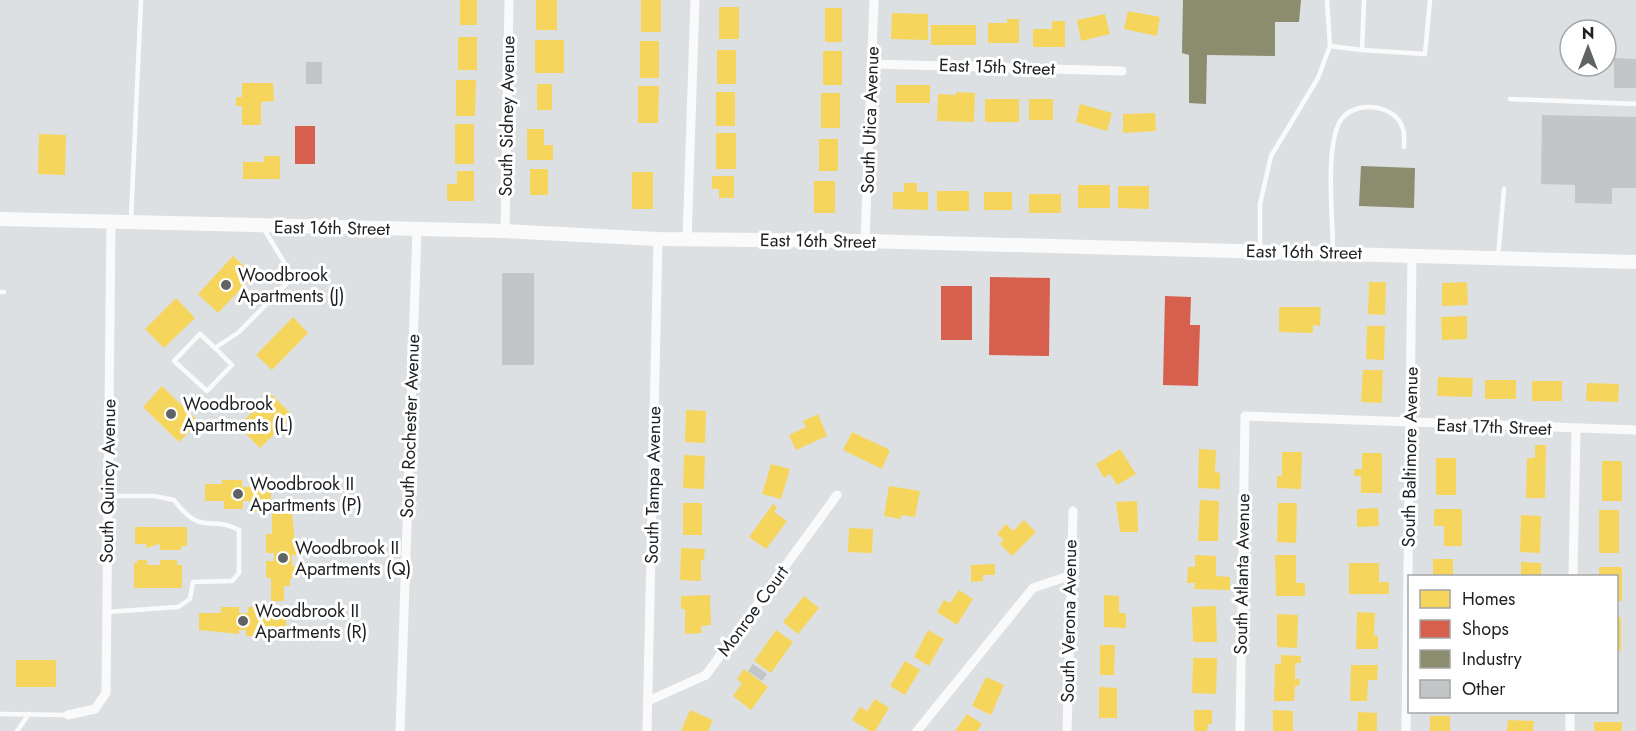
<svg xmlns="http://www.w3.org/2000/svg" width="1636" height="731" font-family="Jost,sans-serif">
<rect width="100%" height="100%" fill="#dde0e2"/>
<path fill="#f6d55c" d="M460,0H477V25H460Z
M536,0H557V30H536Z
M641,0H661V32H641Z
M719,7H739V39H719Z
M825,8H842V42H825Z
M1128,11L1160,17L1157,36L1124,29Z
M892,13L928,14V40L891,39Z
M1105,14L1110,34L1081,41L1077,20Z
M1007,19H1019V43H988V23H1007Z
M1052,21H1065V47H1033V29H1052Z
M931,25H976V45H931Z
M458,37H477V70H458Z
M535,40H564V73H535Z
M640,41H659V78H640Z
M717,50H736V84H717Z
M823,51H842V85H823Z
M456,80H476L475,116H456Z
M242,83H273L274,101L261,102V125H242V106H236V97H242Z
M537,84H552V110H537Z
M896,85H930V103H896Z
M638,86H659L658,123H638Z
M716,92H735V126H716Z
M956,92L975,93L974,122L937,121L938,94L956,95Z
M821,93H840V128H821Z
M985,99H1019V122H985Z
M1029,99H1053V120H1029Z
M1080,104L1112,113L1107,131L1076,122Z
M1155,113L1156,131L1123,133V114Z
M455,124H474V164H455Z
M527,129H544V145H553V160H527Z
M716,133H736V169H716Z
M39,134L66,135L65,175L38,174Z
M819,139H838V171H819Z
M264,156H280V179H243V162H264Z
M530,169H548V195H530Z
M457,171H474V201H447V184H457Z
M632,172H653V209H632Z
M712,176H734V198H719V189H712Z
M814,181H835V213H814Z
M904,183H917V192H928V210L893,209V192H904Z
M1078,185H1110V208H1078Z
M1118,186H1149V209L1118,208Z
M937,191H969V211H937Z
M984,192H1012V210H984Z
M1029,194H1061V213H1029Z
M233,256L254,275L218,313L198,294Z
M1369,282H1386L1385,315L1368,314Z
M1467,282L1468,305L1442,306V283Z
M176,298L195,318L164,348L145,329Z
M1279,307H1321L1320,326L1313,325V333L1279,332Z
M1467,316V339L1442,340L1441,317Z
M293,317L308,333L272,370L256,355Z
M1367,326H1385L1384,360L1366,359Z
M1363,370H1383L1382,403L1361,402Z
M1438,377L1473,378L1472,397L1437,396Z
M1485,380H1516V399H1485Z
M1532,381H1562V401H1532Z
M1587,383L1619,384L1618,402L1586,401Z
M162,386L199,422L179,442L143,407Z
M271,394L293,416L260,448L238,426Z
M686,410L706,411L705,443L685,442Z
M818,414L827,436L796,450L789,435L806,427L803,421Z
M852,432L890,450L882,469L843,450Z
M1535,445H1546L1545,498H1526L1527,458H1535Z
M1120,449L1136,474L1117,485L1110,474L1104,478L1096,464Z
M1199,449L1216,450L1215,472L1220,473V489L1198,488Z
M1282,452H1302L1301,489L1277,488V476H1282Z
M1362,453H1382V493H1361V476H1354V469H1362Z
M684,455L705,456L704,489L683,488Z
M1436,458H1456V495H1436Z
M1602,461H1622V501H1602Z
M771,464L790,469L781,499L762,494Z
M222,480H242V487H250V481H268V487H271V501H265V512H250V501H243V509H224V501H205V484H222Z
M889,486L920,491L915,517L901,515V519L884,516Z
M1200,500L1219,501L1218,541H1198Z
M1137,501L1138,532H1120L1116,502Z
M683,503H702V535H683Z
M1278,503H1297L1296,543L1277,542Z
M773,504L777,507L774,512L787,521L766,549L749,537Z
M1378,508L1379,526L1357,527V509Z
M1434,509H1462V546H1444V526H1434Z
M1599,510H1619V553H1599Z
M272,513H292L295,544H298V555H292V566H298V578H290V586H284V601H271V578H266V561H274V553H266V534H272Z
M1521,515L1541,516L1540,553L1520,552Z
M1024,520L1036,532L1012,556L1000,544L1004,540L997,534L1006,524L1013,531Z
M135,527H187V546H181V550H160V544L146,548V544H135Z
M849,528L873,529L872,553L848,552Z
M681,548L705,549L704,560H701V581L680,580Z
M1195,555L1216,556V576L1230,577V590L1194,589L1195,583H1187L1188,567H1195Z
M1275,555H1296V583H1305V596H1276Z
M1433,559H1453V576H1433Z
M137,560H147V565H160V560H177V565H182V588H134V563H137Z
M1521,562L1541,563V576H1521Z
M1349,563H1379V582H1389V594H1349Z
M995,564V575H983V581L971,582V565Z
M1599,567H1622V601H1616V576H1599Z
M959,590L973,599L957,625L937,612L944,600L950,603Z
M710,595L711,625L701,626L702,633L685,634V609H681V596Z
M1104,595L1119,596V613H1126V628L1104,627Z
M804,596L819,608L798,634L783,622Z
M1216,606L1217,642H1193L1192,607Z
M221,607H239V613H248V607H265V613H286V630H264V636H246V630H239V634L199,630V613H221Z
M1357,612L1375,613L1374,635L1378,636V649H1356Z
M1277,614L1298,615L1297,648L1277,647Z
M1616,617H1621V651H1616Z
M776,630L793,642L771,673L754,661Z
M928,630L944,639L929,666L914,657Z
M1100,645H1115L1114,675H1100Z
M1281,655L1301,656V663H1295V679H1300L1299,686H1295L1294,701H1274L1275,664H1281Z
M1193,658H1217L1216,694L1192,693Z
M16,660H56V687H16Z
M905,661L920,670L905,695L890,686Z
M1351,665H1378L1377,680H1368L1367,701H1350Z
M744,669L768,687L751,710L733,696L742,683L737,679Z
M986,677L1004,685L991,715L972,706Z
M1099,687L1117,688V718H1099Z
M875,699L889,708L875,731H870L852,720L860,707L867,711Z
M690,710L713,720L708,731H681Z
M1194,710H1212V724H1208L1207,731H1194Z
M1273,710L1293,711V731H1273Z
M1358,712L1377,713V731H1357Z
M967,714L982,724L977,731H955Z
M1430,716H1450V731H1430Z
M1508,720L1534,721L1533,731H1507Z
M1594,722H1622V731H1594Z"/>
<path fill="#d6604d" d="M295,126H315V164H295Z
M990,277L1050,278L1049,356L989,355Z
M941,286H972V340H941Z
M1165,296L1191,297L1190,325H1200L1198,386L1163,385Z"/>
<path fill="#8c8c6e" d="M1183,0H1301L1299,22H1275V56L1207,55L1206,104L1189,103V55L1182,53Z
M1361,166L1415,168L1414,208L1359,206Z"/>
<path fill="#c3c6c7" d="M1614,58L1636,59V88H1614Z
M306,62H322V84H306Z
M1542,115L1636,117V188H1612V204L1575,203V185L1541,184Z
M502,273H534V365H502Z
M753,664L767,674L762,681L748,671Z"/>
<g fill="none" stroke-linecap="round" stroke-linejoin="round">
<path stroke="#fafafb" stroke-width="4.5" d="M1364,0L1362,50L1425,54L1430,0
M1330,46L1362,50
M1510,99L1636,104
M131,219L141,0
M1260,251V204L1271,156L1318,78L1330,46L1327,0
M1333,253C1333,218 1325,153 1339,123C1351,99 1396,103 1403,129C1405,134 1404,142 1404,147
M1498,257L1504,189
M0,292H4
M215,348L232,365L207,391L174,361L200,334L215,348L239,332L293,277L264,229
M106,612L178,607L190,599L193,582L232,581L239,573V530C209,514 203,538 174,500L154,496H108
M0,714L68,715
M17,731L29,714"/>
<path stroke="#fafafb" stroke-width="9" d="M873,64L1122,71
M505,231L509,0
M687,240L695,0
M865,241L874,0
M1573,576L1576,430
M648,701L706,675L837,495
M68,715L95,709L106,693L111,222
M400,731L417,230
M647,731L658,239
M917,731L1033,588L1069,576
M1067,731L1073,511
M1240,731L1245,416L1636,430
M1406,731L1412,254
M1570,731V712"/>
<path stroke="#fafafb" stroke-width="14" d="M0,219L505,231L658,239L865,241L1636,262"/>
</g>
<g fill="#606364" stroke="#fff" stroke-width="2">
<circle cx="226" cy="285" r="6"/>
<circle cx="171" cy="414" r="6"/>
<circle cx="238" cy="494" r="6"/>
<circle cx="283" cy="558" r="6"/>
<circle cx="243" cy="621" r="6"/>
</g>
<g text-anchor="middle" stroke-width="6" stroke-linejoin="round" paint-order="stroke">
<g font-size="18" fill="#1d1f20" stroke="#fff">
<text transform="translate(997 67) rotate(2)" y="6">East 15th Street</text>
<text transform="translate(507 116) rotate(-89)" y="6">South Sidney Avenue</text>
<text transform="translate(870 120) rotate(-88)" y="6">South Utica Avenue</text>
<text transform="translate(332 228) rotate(1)" y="6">East 16th Street</text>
<text transform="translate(818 241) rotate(1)" y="6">East 16th Street</text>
<text transform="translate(1304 252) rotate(1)" y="6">East 16th Street</text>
<text transform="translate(410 426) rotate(-88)" y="6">South Rochester Avenue</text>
<text transform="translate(1494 427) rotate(2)" y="6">East 17th Street</text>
<text transform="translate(1410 457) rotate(-89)" y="6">South Baltimore Avenue</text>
<text transform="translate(108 481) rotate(-89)" y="6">South Quincy Avenue</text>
<text transform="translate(653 485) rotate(-89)" y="6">South Tampa Avenue</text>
<text transform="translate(1242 574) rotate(-89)" y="6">South Atlanta Avenue</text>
<text transform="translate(753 611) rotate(-54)" y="6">Monroe Court</text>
<text transform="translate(1069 621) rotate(-89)" y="6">South Verona Avenue</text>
</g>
<g font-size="18" fill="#1d1f20" stroke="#fff" text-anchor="start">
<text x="238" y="281">Woodbrook<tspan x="238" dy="21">Apartments (J)</tspan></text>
<text x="183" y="410">Woodbrook<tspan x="183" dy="21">Apartments (L)</tspan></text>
<text x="250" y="490">Woodbrook II<tspan x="250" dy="21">Apartments (P)</tspan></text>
<text x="295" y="554">Woodbrook II<tspan x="295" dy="21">Apartments (Q)</tspan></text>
<text x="255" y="617">Woodbrook II<tspan x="255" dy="21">Apartments (R)</tspan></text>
</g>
</g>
<rect x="1408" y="575" width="210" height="138" fill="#ffffff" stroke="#a5a5a6" stroke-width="1.5"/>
<rect x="1420" y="590" width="30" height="18" fill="#f6d55c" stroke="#a5a5a6" stroke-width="1.5"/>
<text x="1462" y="605" font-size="18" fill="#1d1f20">Homes</text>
<rect x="1420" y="620" width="30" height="18" fill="#d6604d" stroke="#a5a5a6" stroke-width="1.5"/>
<text x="1462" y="635" font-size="18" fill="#1d1f20">Shops</text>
<rect x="1420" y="650" width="30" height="18" fill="#8c8c6e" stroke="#a5a5a6" stroke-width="1.5"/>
<text x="1462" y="665" font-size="18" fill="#1d1f20">Industry</text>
<rect x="1420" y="680" width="30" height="18" fill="#c3c6c7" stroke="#a5a5a6" stroke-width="1.5"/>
<text x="1462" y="695" font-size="18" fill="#1d1f20">Other</text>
<g transform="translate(1588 48)"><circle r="28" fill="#ffffff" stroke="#a5a5a6" stroke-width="1.5"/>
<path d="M0-4.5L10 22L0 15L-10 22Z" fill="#606364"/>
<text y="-9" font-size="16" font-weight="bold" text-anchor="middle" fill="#1d1f20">N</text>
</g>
</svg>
